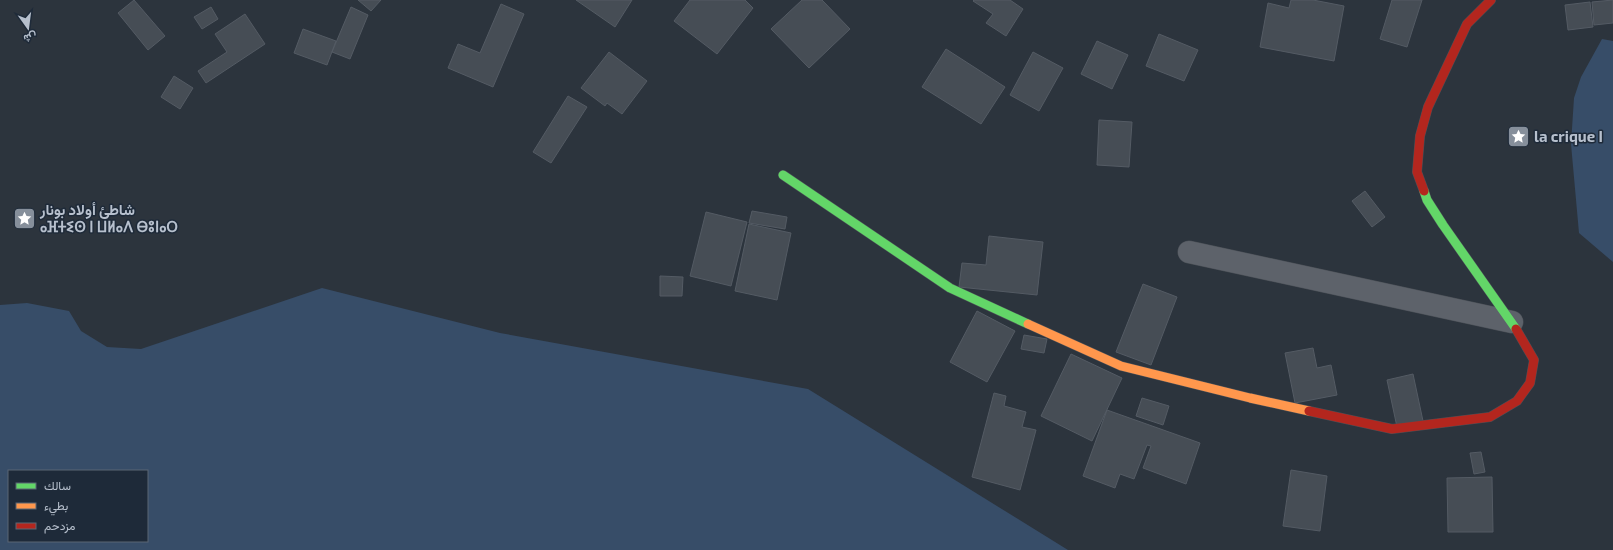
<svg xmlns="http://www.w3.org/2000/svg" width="1613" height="550" font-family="'Exo 2',Vazirmatn,'Noto Sans Tifinagh',sans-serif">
<rect width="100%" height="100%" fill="#2c343d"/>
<path fill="#374d68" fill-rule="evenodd" d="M1602,39L1613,41V262L1579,233L1571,144L1574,98L1581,77Z
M322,288L500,333L808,389L1068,550H0V305L27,303L69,311L81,331L107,347L141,349ZM9,471H147V541H9Z"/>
<path fill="#464d55" stroke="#545b64" d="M134,0L165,36L148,50L118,13Z
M358,0H381L371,11Z
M576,0H632L615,27Z
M690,0H745L753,8L717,54L674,21Z
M802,0H822L850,29L809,68L771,29Z
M974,0H1010L1023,9L1006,36L986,23L993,14L973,1Z
M1291,0H1313L1344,6L1334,61L1260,47L1268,3L1289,8Z
M1392,0H1422L1407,47L1380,39Z
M1613,0V23L1594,25L1592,2Z
M1590,2L1593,27L1568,30L1565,5Z
M501,4L524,14L493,87L448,68L458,44L480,53Z
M211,7L218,19L202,29L194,17Z
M351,7L368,15L350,59L332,52Z
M245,14L265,44L206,83L198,71L227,52L215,34Z
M303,29L336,41L327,65L294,53Z
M1159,34L1198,50L1184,81L1146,66Z
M1097,41L1128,55L1112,89L1081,74Z
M946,49L1005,87L981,124L922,87Z
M609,52L647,81L622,114L607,103L605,106L581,88Z
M1033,52L1063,68L1039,111L1010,95Z
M174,76L193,88L180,109L161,97Z
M568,96L587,107L551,163L533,152Z
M1099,120L1132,122L1129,167L1097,165Z
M1365,191L1385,217L1372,227L1352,201Z
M752,211L787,217L785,229L749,223Z
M706,212L747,222L731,286L690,276Z
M749,224L791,233L777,300L735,291Z
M989,236L1043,242L1037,295L959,287L962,263L986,265Z
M660,276L683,277L682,296H660Z
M1143,284L1177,297L1151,365L1116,352Z
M977,311L1015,331L987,382L950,362Z
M1024,335L1047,339L1044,353L1021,349Z
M1313,348L1317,368L1331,365L1337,395L1295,403L1285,353Z
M1071,354L1122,378L1092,441L1041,416Z
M1413,374L1423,421L1397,427L1387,380Z
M994,393L1006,396L1004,406L1026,412L1022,427L1036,430L1020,490L972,477Z
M1142,398L1169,406L1163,425L1136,416Z
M1107,410L1200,443L1186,484L1143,468L1151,446L1147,445L1134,479L1120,474L1115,488L1083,476Z
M1481,452L1485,472L1474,474L1470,453Z
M1291,470L1327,476L1320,531L1283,526Z
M1492,477L1493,532H1448L1447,478Z"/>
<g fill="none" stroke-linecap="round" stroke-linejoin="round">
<defs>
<path id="street" d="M1189,252L1512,322"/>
<path id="fast" d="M783,175L950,288L1028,324
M1424,191L1427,200L1443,225L1516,329"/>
<path id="slow" d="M1028,324L1121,366L1250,398L1309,411"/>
<path id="jam" d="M1424,191L1417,172L1420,136L1428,107L1467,24L1491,0
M1309,411L1392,429L1490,417L1517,401L1530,383L1534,360L1516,329"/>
</defs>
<use href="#street" stroke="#4b5057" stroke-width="23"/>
<use href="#fast" stroke="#4b5057" stroke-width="10"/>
<use href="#slow" stroke="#4b5057" stroke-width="10"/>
<use href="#jam" stroke="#4b5057" stroke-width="10"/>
<use href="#street" stroke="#5d626a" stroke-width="22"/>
<use href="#fast" stroke="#63d668" stroke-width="9"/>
<use href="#slow" stroke="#ff974d" stroke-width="9"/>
<use href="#jam" stroke="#b3261e" stroke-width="9"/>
</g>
<defs>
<symbol id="sight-square" viewBox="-11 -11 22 22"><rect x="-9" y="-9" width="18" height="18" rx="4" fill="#868f9b" stroke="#1e2a39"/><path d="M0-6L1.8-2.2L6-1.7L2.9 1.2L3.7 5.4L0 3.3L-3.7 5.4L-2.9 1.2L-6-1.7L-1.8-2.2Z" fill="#fff"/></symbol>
</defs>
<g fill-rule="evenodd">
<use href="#sight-square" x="1506" y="124" width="25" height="25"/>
<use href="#sight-square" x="12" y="206" width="25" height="25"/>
</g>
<g text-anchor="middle" stroke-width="3" stroke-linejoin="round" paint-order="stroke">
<g font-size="15" font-weight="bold" fill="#b7c0cd" stroke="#1e2a39" text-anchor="start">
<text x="1534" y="142">la crique I</text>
<text x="40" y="215">شاطئ أولاد بونار<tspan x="40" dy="17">ⴰⴼⵜⵉⵙ ⵏ ⵡⵍⴰⴷ ⴱⵓⵏⴰⵔ</tspan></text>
</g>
</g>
<rect x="8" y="470" width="140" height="72" fill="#1e2a39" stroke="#5b6674"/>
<rect x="16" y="483" width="20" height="6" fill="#63d668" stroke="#5b6674"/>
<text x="44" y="490" font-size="12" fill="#b7c0cd">سالك</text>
<rect x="16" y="503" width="20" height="6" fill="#ff974d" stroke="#5b6674"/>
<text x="44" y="510" font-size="12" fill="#b7c0cd">بطيء</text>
<rect x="16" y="523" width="20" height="6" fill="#b3261e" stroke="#5b6674"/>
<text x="44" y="530" font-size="12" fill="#b7c0cd">مزدحم</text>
<g transform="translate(28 28) rotate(166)" stroke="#1e2a39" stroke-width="3" paint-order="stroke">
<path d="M0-3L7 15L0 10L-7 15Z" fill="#b7c0cd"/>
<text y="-6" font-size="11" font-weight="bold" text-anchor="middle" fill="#b7c0cd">ش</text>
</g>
</svg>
